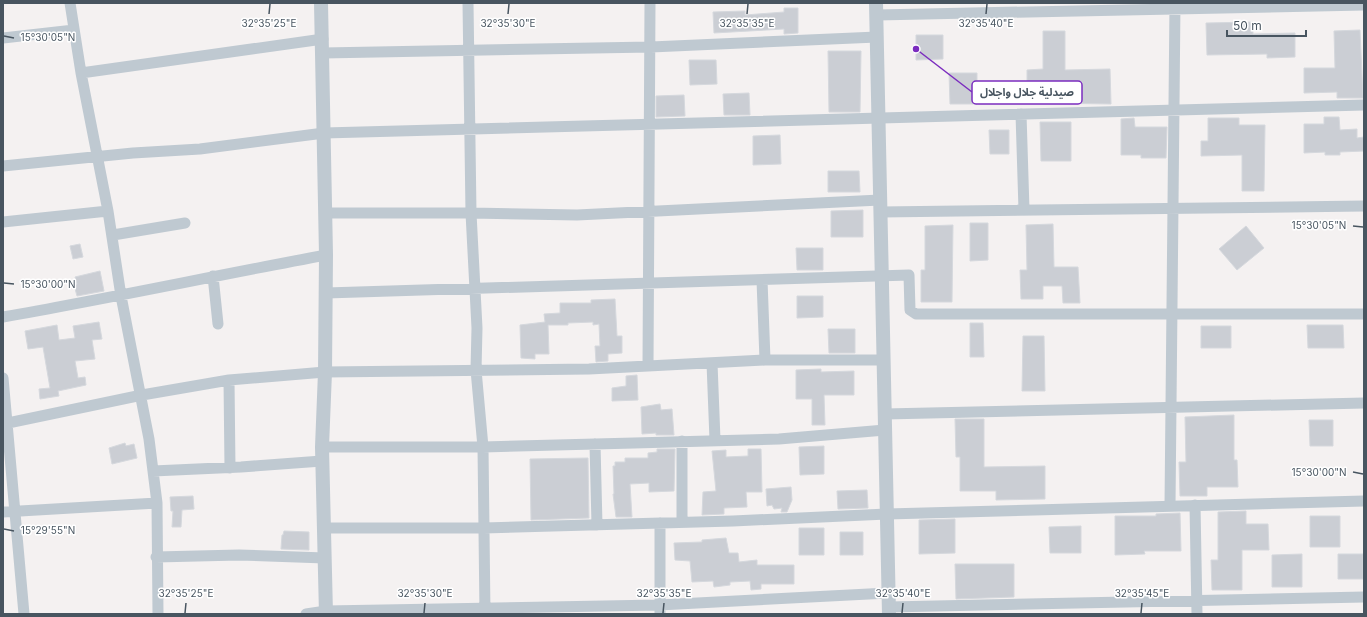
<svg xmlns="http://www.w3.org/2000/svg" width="1367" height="617" font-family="Inter,'Noto Sans Arabic',sans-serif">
<rect width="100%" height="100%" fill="#f4f1f1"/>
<path fill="#cbced4" stroke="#d5d8dd" d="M784,8H798V33L784,34V29L714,33L713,12L745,11V15L784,12Z
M1253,22V34L1295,33V57L1267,58V54L1207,55L1206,23Z
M1360,30L1363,98H1337V92L1304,93V68H1335L1334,31Z
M1043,31H1065V70L1110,69L1111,104L1044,103V87H1027V70L1043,69Z
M916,35H943V59L916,60Z
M828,51H861L860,112H829Z
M689,60H716L717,84L690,85Z
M949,73H977V104H950Z
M749,93L750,115H724L723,94Z
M684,95L685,116L656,117V96Z
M1324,117H1339L1340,130L1357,129V138L1364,137V151L1340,152V155H1325V152L1304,153V124H1324Z
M1134,118L1135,127H1167L1166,158H1141V155H1121V119Z
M1208,118H1239V125H1265L1264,191H1242V155L1201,156V141H1208Z
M1040,122H1071V161H1041Z
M989,130H1009V154H990Z
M780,135L781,164L753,165V136Z
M828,171H859L860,192H828Z
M863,210V237H831V211Z
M970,223H988V260L970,261Z
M1053,224L1054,267H1078L1080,303H1063L1062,286H1043V299H1021L1020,270H1027L1026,225Z
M953,225L952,302H921V270H925V226Z
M1246,226L1264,248L1237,270L1219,249Z
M80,244L83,257L73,259L70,246Z
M796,248H823V270H797Z
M100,271L104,291L77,296L74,285L77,284L75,277Z
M797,296H823V317L797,318Z
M615,299L617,336H622V353L608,354V361L596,362L595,346H600L599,324L593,325V322L568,323V325H548L549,354H535V359L521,358L520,325L545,322L544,314L560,313V303H591V300Z
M99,322L102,339L92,340L95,359L75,361L78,378L85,377L86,385L58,391L59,396L40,399L39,389L50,388L43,347L28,349L25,331L57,325L59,340L75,338L73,326Z
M970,323H983L984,357H970Z
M1307,325H1343L1344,348H1308Z
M1201,326H1231V348H1201Z
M828,329H855V353H829Z
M1023,336H1044L1045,391H1022Z
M821,369V372L854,371V395H824L825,425H812V399H796V370Z
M637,375L638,400L612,401V388L626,386V376Z
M660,404L661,410L672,409L674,435H656V433L642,434L641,407Z
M1234,415V460H1237L1238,487H1207V496H1180L1179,462H1186L1185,417Z
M955,419H984V467L1045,466V499L996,500V491H960V457H956Z
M1309,420H1333V446H1310Z
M125,443L126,446L134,444L137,458L112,464L109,448Z
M824,446V474L800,475L799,447Z
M657,449H675L674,491L649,492V483L630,484L632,517H616L613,494H614L613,466H615V462H625V458H648V453L657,452Z
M748,449H761L762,492H746L747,507L724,508V514L702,515L703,492L716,491L712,451L726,450V457L748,456Z
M588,458L589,518L531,520L530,459Z
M791,487L792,500L787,512H781L782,508L774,509L772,505L767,506L766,489Z
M867,490L868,508L838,509L837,491Z
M193,496L194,509L182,510L181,527H172L173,511H171L170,497Z
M1246,511V524H1268L1269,550H1242V590H1212L1211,560H1218V512Z
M1180,513L1181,551H1144L1145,554L1115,555V516H1156V514Z
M1310,516H1340V547H1310Z
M955,519V553L919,554V520Z
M1081,526V553H1050L1049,527Z
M799,528H824V555H799Z
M284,531L309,532V550L281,549L282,535H283Z
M840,532H863V555H840Z
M726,538L729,553H738L739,562L757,560V565H794V584H761V589L751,590L750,581L730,582V585L714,587L713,581L692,582L690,561L675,560L674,543L702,542V540Z
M1302,554V587H1272V555Z
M1338,554H1363V579H1338Z
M955,564H1014V597L956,599Z"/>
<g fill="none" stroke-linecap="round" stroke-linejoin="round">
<path stroke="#bfc9d1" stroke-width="11" d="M70,3L81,73L108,211L121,296L149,439L157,503L158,614
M468,3L471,213L477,328L476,370L483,447L485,614
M650,3L648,366L765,360H884
M877,15L1364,5
M3,38L74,30
M323,53L651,47L877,37
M81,73L323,39
M1021,114L1024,210
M3,166L133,153L200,149L324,133L1364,105
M881,212L1364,206
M325,213H471L577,215L880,200
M3,222L108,211
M113,235L185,223
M213,276L218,324
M762,280L765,360
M326,293L909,275L910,310L916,314H1364
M3,317C111,298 218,275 326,255
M712,363L715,440
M3,378L24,614
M229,380L230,468
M885,414L1364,403
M8,423L142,395L229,380L325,372L589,369L648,366
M595,444L597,525
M322,447H483L634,443L779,439L885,430
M153,471L241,467L322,461
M1195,505L1197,614
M1170,506L1175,3
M3,512L157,503
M682,522V441
M325,528H484L733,521L887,514L1364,501
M156,557L239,555L325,558
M889,607L1364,597
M306,614L326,611L659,605L888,593
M660,614V523"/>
<path stroke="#bfc9d1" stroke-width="14" d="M321,3L326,255L325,372L322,447L326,614
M876,3L889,614"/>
</g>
<path fill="none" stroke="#485560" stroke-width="1.5" d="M269,14L270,4M508,14L509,4M747,14L748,4M986,14L987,4M4,36L14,38M1353,226L1363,227M4,283L14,284M1353,472L1363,474M4,529L14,531M185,613L186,603M424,613L425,603M663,613L664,603M902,613L903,603M1141,613L1142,603"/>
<g font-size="10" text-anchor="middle" fill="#485560" stroke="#fff" stroke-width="3" stroke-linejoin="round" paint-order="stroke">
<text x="269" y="27">32°35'25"E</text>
<text x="508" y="27">32°35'30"E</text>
<text x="747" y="27">32°35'35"E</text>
<text x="986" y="27">32°35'40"E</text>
<text x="48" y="41">15°30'05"N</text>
<text x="1319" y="229">15°30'05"N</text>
<text x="48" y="288">15°30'00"N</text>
<text x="1319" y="476">15°30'00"N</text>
<text x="48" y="534">15°29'55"N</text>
<text x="186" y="597">32°35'25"E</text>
<text x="425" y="597">32°35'30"E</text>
<text x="664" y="597">32°35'35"E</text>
<text x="903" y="597">32°35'40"E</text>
<text x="1142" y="597">32°35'45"E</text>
</g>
<path fill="none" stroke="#7b2cbf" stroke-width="1.5" d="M916 49L972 92"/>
<circle fill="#7b2cbf" stroke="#fff" stroke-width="1.5" cx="916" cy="49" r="4"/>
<rect fill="#fff" stroke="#7b2cbf" stroke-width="1.5" x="972" y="81" width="110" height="23" rx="4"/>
<g font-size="11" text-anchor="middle" font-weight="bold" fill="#485560">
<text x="1027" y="96">صيدلية جلال واجلال</text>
</g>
<rect width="1367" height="617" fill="none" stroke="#485560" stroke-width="8"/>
<path d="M1227 30v6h79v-6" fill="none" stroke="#485560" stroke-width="2"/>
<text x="1233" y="30" font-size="12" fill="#485560" stroke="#ffffff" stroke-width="3" paint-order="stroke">50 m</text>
</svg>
